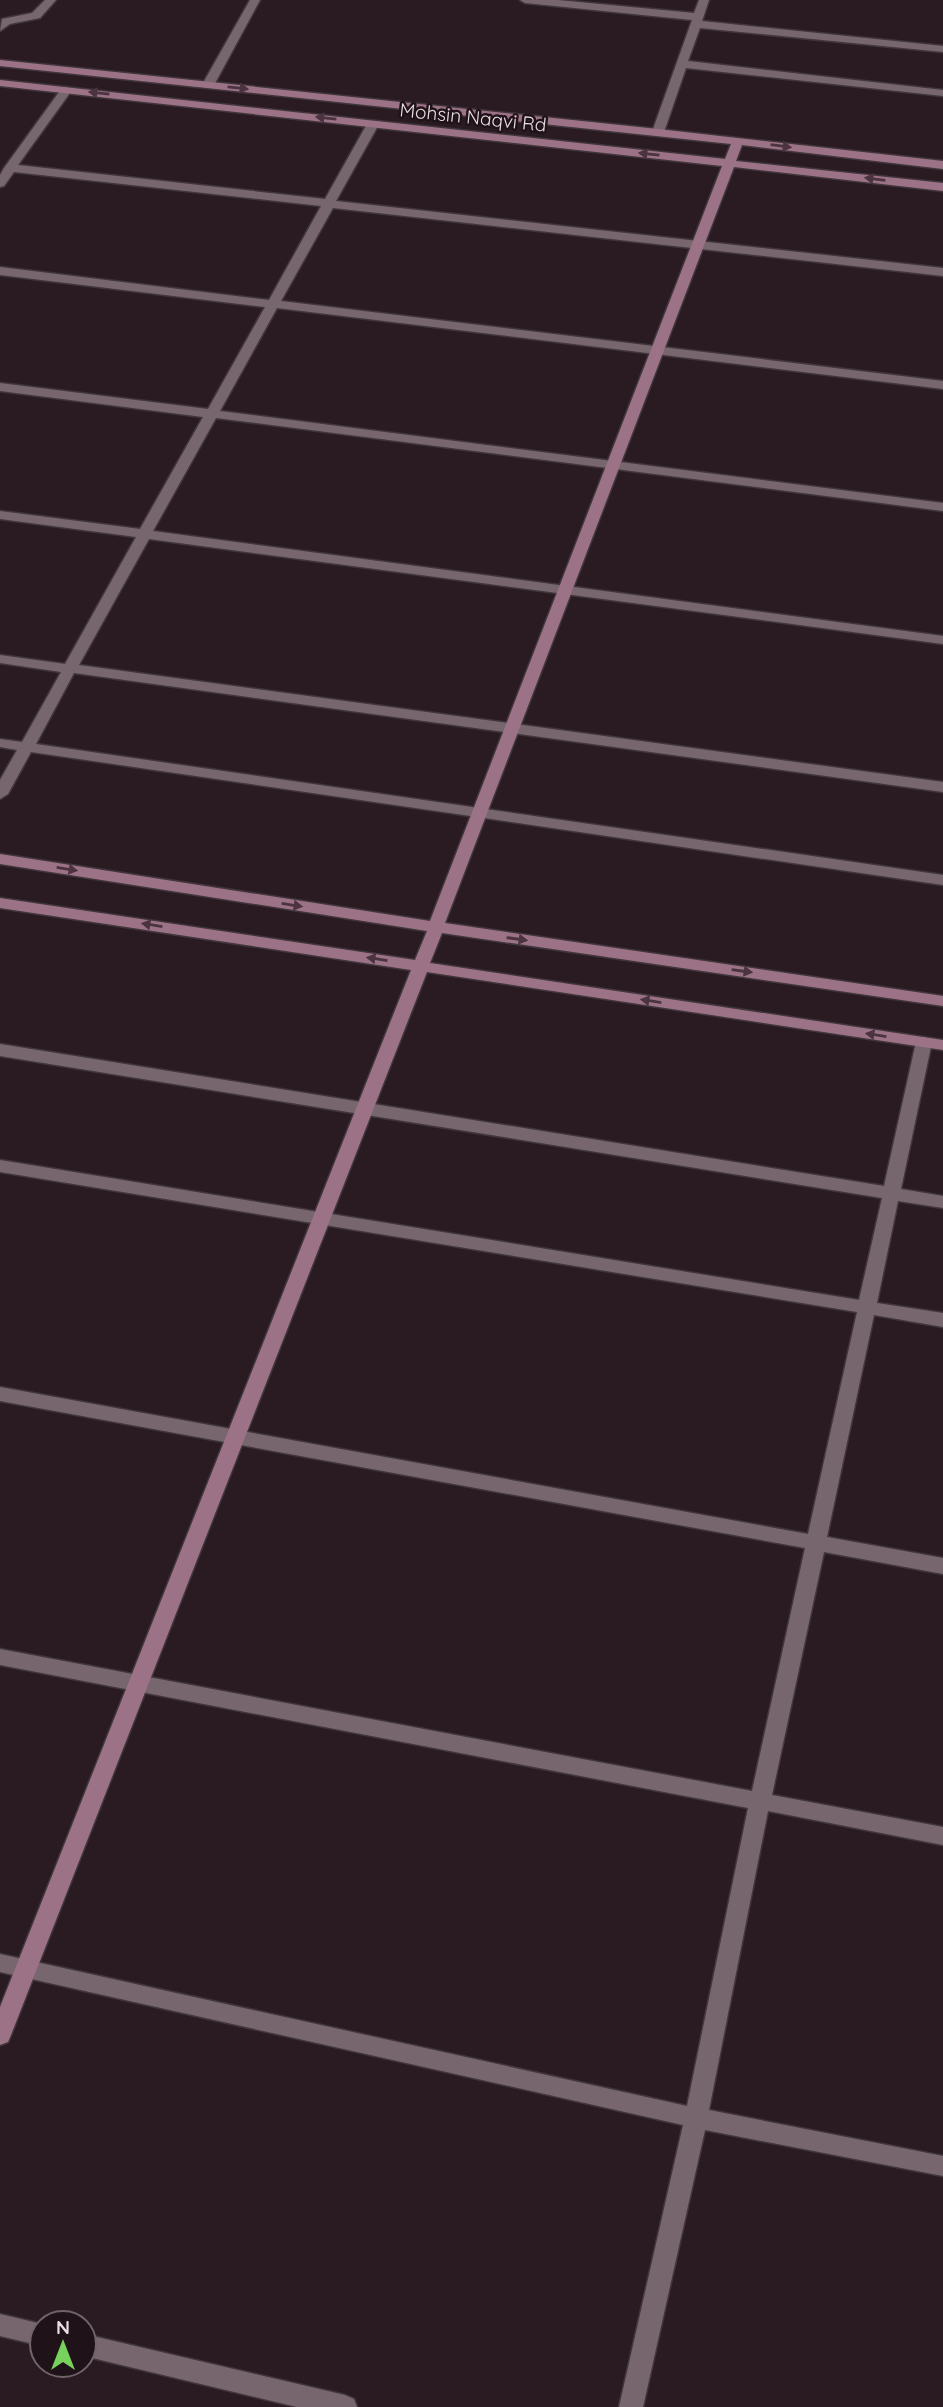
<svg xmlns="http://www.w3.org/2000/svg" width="943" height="2407" font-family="Quicksand,sans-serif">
<rect width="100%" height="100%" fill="#2a1b22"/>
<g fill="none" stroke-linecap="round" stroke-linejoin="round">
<defs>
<path id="street" d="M45,0H56L40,18L10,24L0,31L2,19L32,13Z
M250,0H260L214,85L204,87L202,85Z
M520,0H558L694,13L699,0H709L702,21L943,46V52L700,28L688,61L943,90V96L686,68L664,132L658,135L652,132L692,20L525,3Z
M66,87L72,90L18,165L325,199L367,124L373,121L379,124L336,201L943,268V276L333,208L281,301L943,381V389L277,308L220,411L943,503V511L216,418L153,531L943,636V644L149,539L79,665L943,782V792L74,673L36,744L943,875V885L31,752L8,794L0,799V780L17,750L0,747V739L22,742L61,672L0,663V655L65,664L136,537L0,519V511L140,529L203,417L0,391V383L208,409L265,307L0,275V267L269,300L321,206L14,172L4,186L0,187V175L4,168L62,88Z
M924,1037L932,1042L901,1189L943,1196V1208L898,1201L877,1303L943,1313V1327L874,1315L827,1537L943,1558V1574L824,1552L772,1795L943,1827V1845L768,1811L709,2110L943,2156V2176L705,2130L643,2407H619L683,2125L0,1972V1954L687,2106L748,1808L0,1665V1649L752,1791L805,1548L0,1401V1387L808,1534L857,1312L0,1172V1160L859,1300L882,1198L0,1056V1044L884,1186L916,1042Z
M0,2314L42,2324V2346L0,2336Z
M84,2334L345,2395L354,2399L357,2407H297L84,2356Z"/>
<path id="secondary" d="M0,60L658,129L943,161V169L742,145L736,161L943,183V191L734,167L445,923L943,996V1006L442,933L430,963L943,1040V1050L427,972L11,2035L8,2042L0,2045V2007L411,970L0,908V898L415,960L427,931L0,864V854L430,921L722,166L0,86V80L725,159L731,144L0,66Z"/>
</defs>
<use href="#street" stroke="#41363b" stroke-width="3"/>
<use href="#secondary" stroke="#41363b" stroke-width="3"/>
<use href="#street" fill="#78666e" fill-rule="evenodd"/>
<use href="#secondary" fill="#9c7287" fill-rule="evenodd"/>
</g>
<defs><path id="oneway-solid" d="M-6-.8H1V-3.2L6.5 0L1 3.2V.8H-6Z" transform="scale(1.75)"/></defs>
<g fill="#4b3440">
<use href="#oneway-solid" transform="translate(238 88) rotate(6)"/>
<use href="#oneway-solid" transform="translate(99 93) rotate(-174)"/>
<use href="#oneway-solid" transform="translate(326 118) rotate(-174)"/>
<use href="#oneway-solid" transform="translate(781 146) rotate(7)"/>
<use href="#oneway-solid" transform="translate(649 154) rotate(-174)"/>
<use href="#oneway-solid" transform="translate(875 179) rotate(-173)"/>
<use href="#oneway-solid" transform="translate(67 869) rotate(9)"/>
<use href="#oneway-solid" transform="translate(292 905) rotate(9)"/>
<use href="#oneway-solid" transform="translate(152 925) rotate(-171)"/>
<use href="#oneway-solid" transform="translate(517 939) rotate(8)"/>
<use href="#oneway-solid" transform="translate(377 959) rotate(-171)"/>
<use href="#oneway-solid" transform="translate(742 971) rotate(8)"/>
<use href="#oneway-solid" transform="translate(651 1001) rotate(-171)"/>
<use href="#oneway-solid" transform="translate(876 1035) rotate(-171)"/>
</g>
<g text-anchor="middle" stroke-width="5" stroke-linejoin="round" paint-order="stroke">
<g font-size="19" fill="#e9dfe3" stroke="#201219">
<text transform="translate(473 117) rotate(6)" y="7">Mohsin Naqvi Rd</text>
</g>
</g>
<g transform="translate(63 2344)"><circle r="33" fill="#201219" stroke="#70646a" stroke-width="2"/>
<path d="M0-5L12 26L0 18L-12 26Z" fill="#76d25a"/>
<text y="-10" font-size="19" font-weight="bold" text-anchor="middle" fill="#e9dfe3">N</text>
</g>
</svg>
